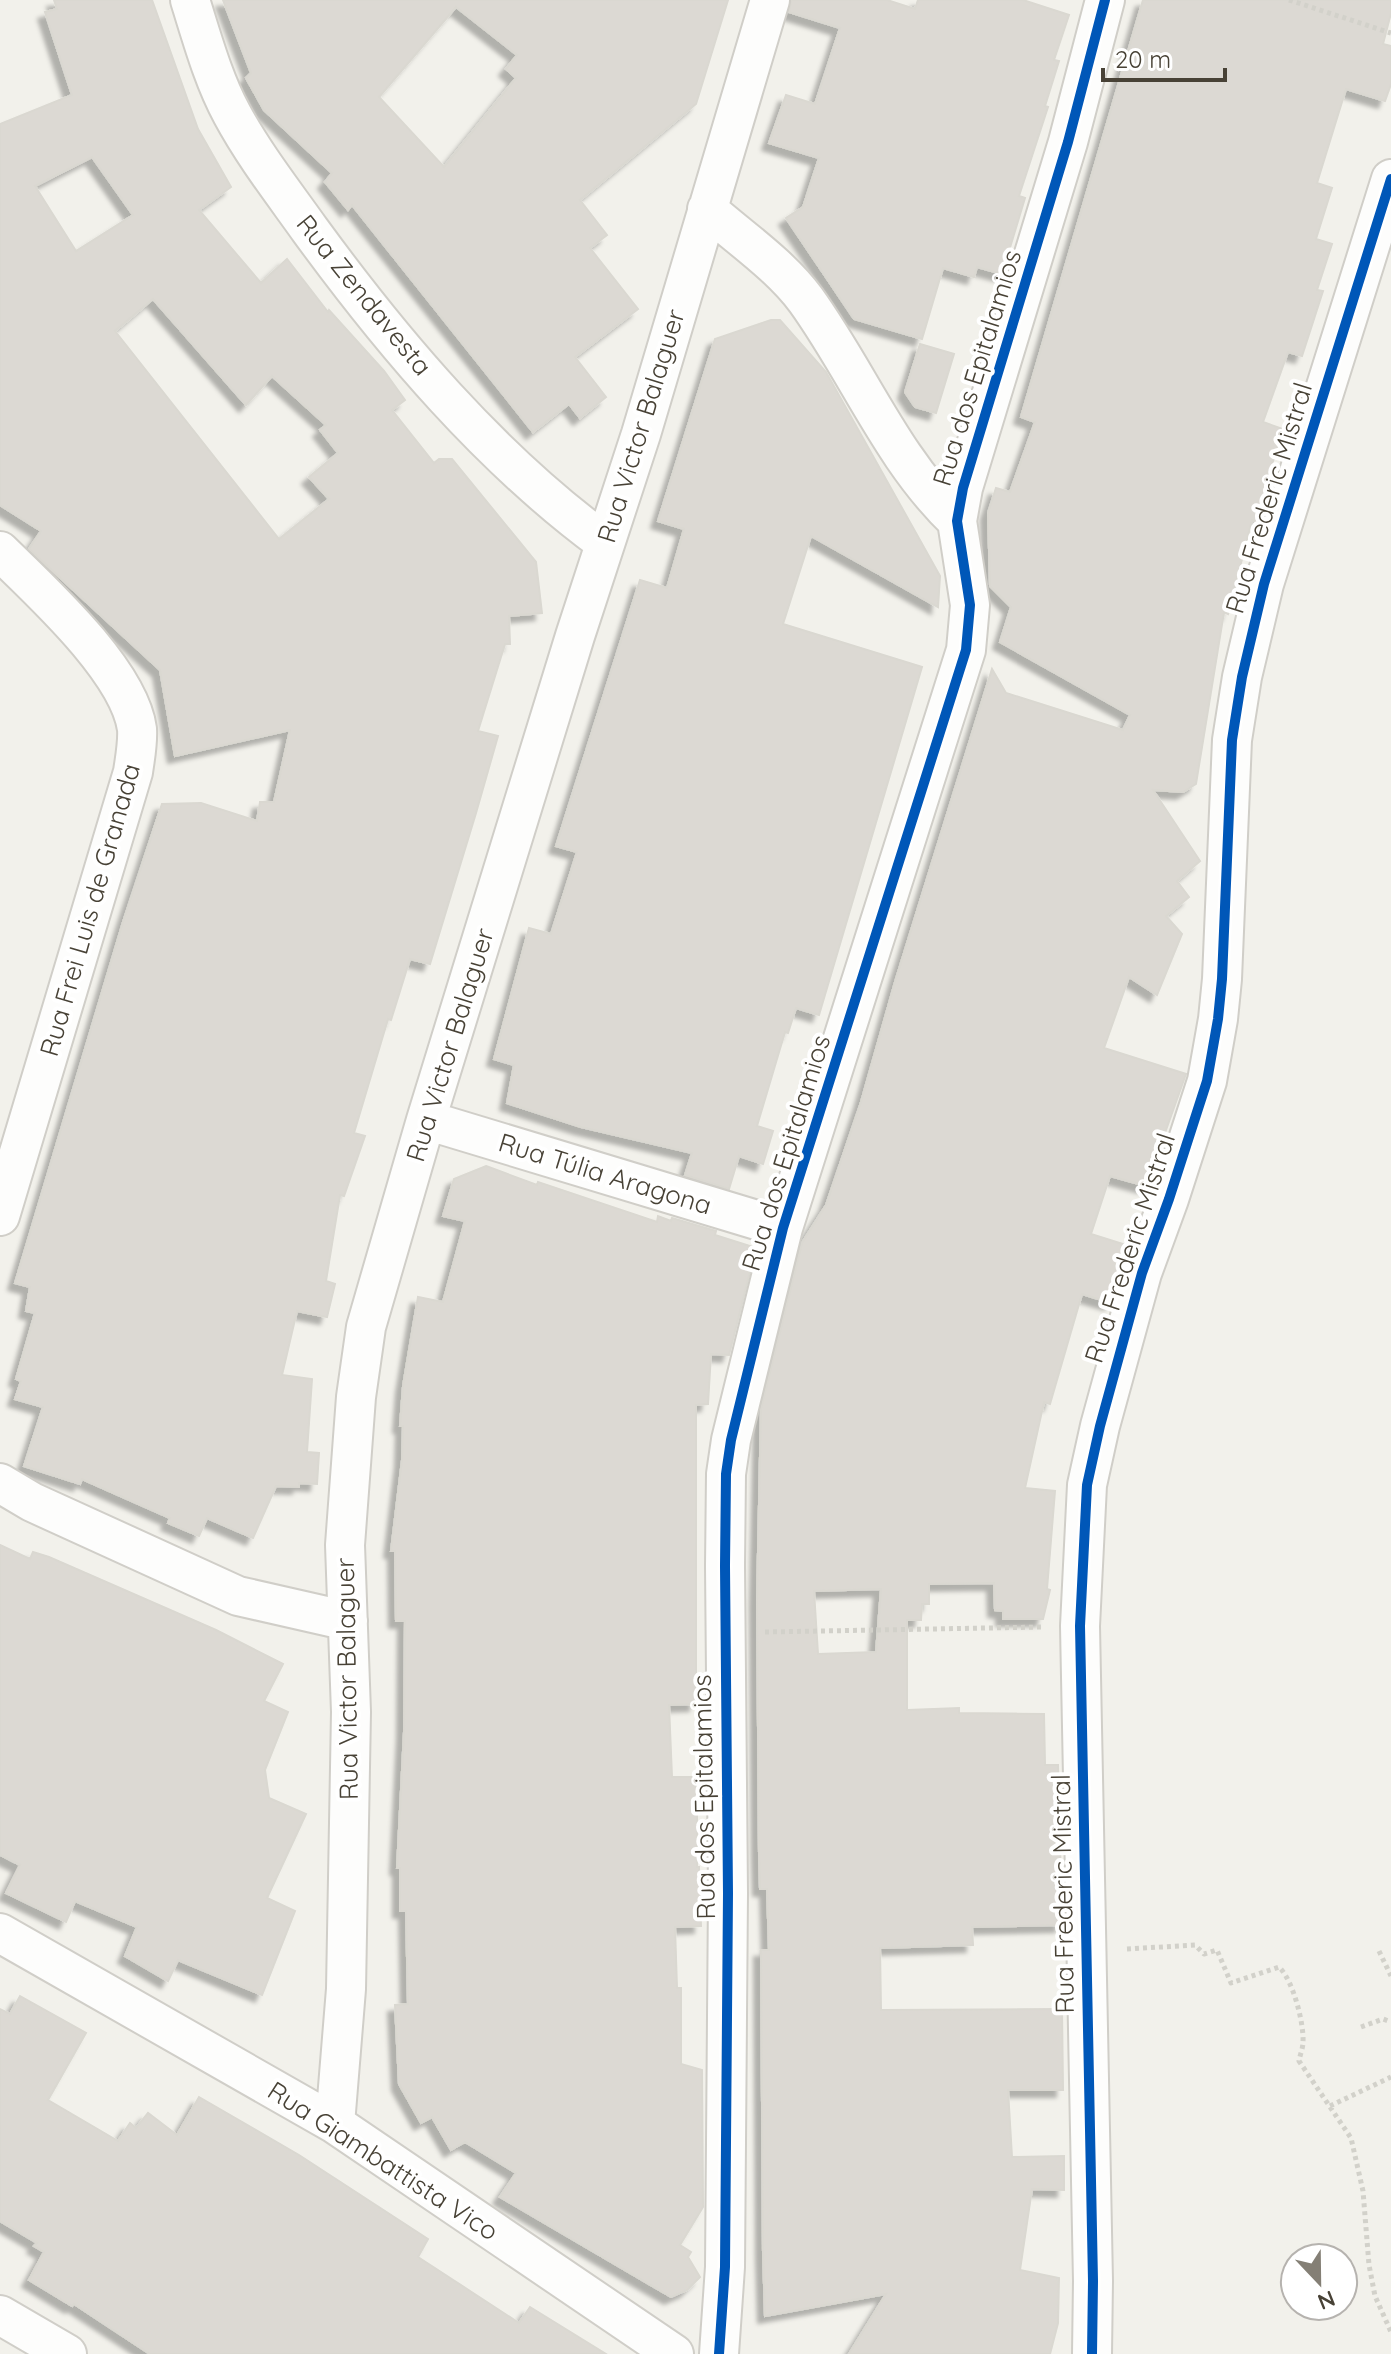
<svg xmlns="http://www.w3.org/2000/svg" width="1391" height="2354" font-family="Quicksand,sans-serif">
<defs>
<filter id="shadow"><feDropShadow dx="-7" dy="7" stdDeviation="2" flood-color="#0004"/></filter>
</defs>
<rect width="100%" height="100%" fill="#f2f1eb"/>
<path fill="#dcd9d3" stroke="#dad8d1" stroke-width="2" fill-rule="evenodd" filter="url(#shadow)" d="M54,0H152L198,129L231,187L199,210L261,283L287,259L328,312L329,310L384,371L405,400L392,410L434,463L439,459H452L536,562L542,613L509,616L510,644H505L478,731L498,736L476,813L430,964L410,959L391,1020L388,1019L354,1133L365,1136L344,1196L340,1195L326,1281L335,1284L327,1317L297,1311L282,1375L312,1379L307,1452L319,1453L317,1484L299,1483V1487L276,1486L253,1538L207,1518L199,1536L168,1523L170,1518L82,1479L80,1484L24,1466L43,1407L15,1399L21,1381L16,1379L35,1313L26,1311L30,1287L15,1283L123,922L162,804L201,803L257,821L260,802H274L290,730L175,756L160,670L29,549L41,531L0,505V124L72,95L45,12L57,9ZM92,157L133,215L76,251L35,186ZM153,299L246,405L272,376L326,425L320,430L338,453L309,477L329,499L279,539L115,331Z
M223,0H728L696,104L580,200L607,235L590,248L638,309L575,357L606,397L580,418L569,404L533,432L352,205L348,210L325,182L332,173L264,110L246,78L251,73ZM456,7L517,55L506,69L516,78L444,167L379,97Z
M791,0H887L915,9L918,0H1023L1069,15L1054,60L1059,61L1045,106L1048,107L1019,196L1025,198L1002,274L977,267L974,277L943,268L922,339L854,319L786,218L803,207L819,158L769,143L786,95L815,104L840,28L789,12Z
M1143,0H1391V13L1383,44L1391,46V84L1385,101L1346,89L1317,183L1332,188L1316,239L1332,244L1317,290L1323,291L1302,356L1288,352L1263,422L1283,429L1269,474L1274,476L1258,522L1252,520L1228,614L1224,612L1196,784L1183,792L1153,790L1200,861L1177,881L1189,897L1166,916L1182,934L1157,995L1129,977L1104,1048L1186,1074L1146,1186L1110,1176L1091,1234L1129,1246L1111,1303L1082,1294L1050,1404L1044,1402L1025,1488L1055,1491L1047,1589L1050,1590L1043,1619H1003V1611L995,1610L994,1583L929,1584V1604H922L921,1620H907V1710L959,1708V1713L1044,1714L1045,1765H1058L1062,1925L972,1927L973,1945L880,1948L881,2010L1062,2009L1063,2090H1008L1012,2157L1064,2156V2190L1032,2189L1020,2270L1059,2278L1058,2323L1050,2354H849L886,2294L765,2316L763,2253L761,1950H769L767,1889H760L759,1852L757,1600L761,1409L802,1243L826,1205L861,1102L895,982L992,669L1006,693L1123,730L1130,715L1000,642L1011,607L990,586L988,513L996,488L1010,492L1035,422L1021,417ZM881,1589L876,1652L818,1654L814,1591Z
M771,320H780L826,372L940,576L938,607L811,536L783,624L922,667L819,1015L796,1008L788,1033L785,1032L757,1126L773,1131L763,1164L739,1156L729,1189L685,1175L692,1153L581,1127L507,1103L514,1065L494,1059L529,928L551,934L577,852L556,846L640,580L667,588L684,529L658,521L715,339Z
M920,344L954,354L936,413L915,407L905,392Z
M486,1166L537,1185L538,1182L657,1222L658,1216L671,1221L672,1218L716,1231L715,1235L756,1248L729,1355L711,1354L708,1404L696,1405V1704L669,1705L672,1777H697V1867H699L701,1926L675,1927L677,1988H681V2064L702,2070L703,2207L680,2245L691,2252L688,2257L700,2277L687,2290L671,2297L500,2197L516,2173L465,2142L451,2150L432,2117L421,2123L399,2084L395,2005L408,2004L406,1911H400V1868H397L404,1732L405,1621H396L395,1551H391L402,1460L403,1426H400L403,1386L418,1297L443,1302L465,1221L443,1216L454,1179Z
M0,1545L30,1559L33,1552L49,1557L216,1630L283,1664L264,1701L288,1712L265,1770L269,1798L306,1814L267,1898L295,1911L262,1995L178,1960L168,1981L125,1956L137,1927L75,1901L66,1922L6,1893L20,1865L0,1855Z
M20,1996L86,2033L48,2100L118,2141L130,2123L136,2128L148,2113L177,2135L199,2097L299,2155L428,2239L418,2257L519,2323L530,2307L606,2354H150L74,2304L72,2306L29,2280L44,2252L34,2246L37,2243L0,2221V2009L10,2014Z"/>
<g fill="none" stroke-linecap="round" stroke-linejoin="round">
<defs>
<path id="street" d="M190,0C202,38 213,79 232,114C254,155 283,192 310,230C394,345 490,458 604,542
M707,209C740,238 780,265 806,300C858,372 892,459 957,521
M0,551C42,592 129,671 137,729C138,743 135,758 133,772L0,1216
M426,1120L783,1228
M0,1483L32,1502L238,1596L348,1621
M0,1933L335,2124L674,2354
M335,2124L346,1989L351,1712L345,1545L356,1397L366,1327L426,1120L575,636L641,434L770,0
M0,2315L67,2354
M719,2354L725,2267L728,1893L725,1566L726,1474L731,1440L783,1228L966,650L970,605L957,521L963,488L1068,142L1105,0
M1092,2354L1093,2281L1080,1626L1087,1485L1100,1426L1142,1273L1169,1199L1207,1081L1218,1019L1222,979L1232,740L1242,677L1264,584L1391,179"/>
</defs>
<use href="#street" stroke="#d0cec8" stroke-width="42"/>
<path stroke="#d2d1ca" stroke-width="5" stroke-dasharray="4 4" stroke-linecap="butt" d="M1289,0L1391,33
M765,1632L1043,1627
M1127,1949L1195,1945L1204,1954L1217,1950L1231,1983L1279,1967C1293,1980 1304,2023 1303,2042C1303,2048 1300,2055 1299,2061L1351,2138L1363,2191L1369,2265L1375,2296L1391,2332
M1379,1951L1391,1976
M1361,2027L1383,2019L1391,2022
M1330,2106L1391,2077"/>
<use href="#street" stroke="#fdfdfc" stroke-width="38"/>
<defs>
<path id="cycleway" d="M719,2354L725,2267L728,1893L725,1566L726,1474L731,1440L783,1228L966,650L970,605L957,521L963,488L1068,142L1105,0
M1092,2354L1093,2281L1080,1626L1087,1485L1100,1426L1142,1273L1169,1199L1207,1081L1218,1019L1222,979L1232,740L1242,677L1264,584L1391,179"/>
</defs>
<use href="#cycleway" stroke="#fff" stroke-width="15"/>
<use href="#cycleway" stroke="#0057b8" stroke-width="10"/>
</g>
<g text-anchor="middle" stroke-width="8" stroke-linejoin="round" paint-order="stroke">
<g font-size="26" fill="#484236" stroke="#fff">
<text transform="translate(364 295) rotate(51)" y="9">Rua Zendavesta</text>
<text transform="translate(977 368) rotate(-73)" y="9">Rua dos Epitalamios</text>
<text transform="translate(641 426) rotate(-73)" y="9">Rua Victor Balaguer</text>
<text transform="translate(1269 498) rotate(-73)" y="9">Rua Frederic Mistral</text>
<text transform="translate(90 910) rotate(-74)" y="9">Rua Frei Luis de Granada</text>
<text transform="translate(450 1045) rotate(-73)" y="9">Rua Victor Balaguer</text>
<text transform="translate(786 1153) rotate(-73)" y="9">Rua dos Epitalamios</text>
<text transform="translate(605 1174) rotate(17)" y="9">Rua Túlia Aragona</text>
<text transform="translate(1130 1248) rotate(-72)" y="9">Rua Frederic Mistral</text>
<text transform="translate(347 1679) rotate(-91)" y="9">Rua Victor Balaguer</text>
<text transform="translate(704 1797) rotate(-91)" y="9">Rua dos Epitalamios</text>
<text transform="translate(1063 1894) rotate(-91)" y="9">Rua Frederic Mistral</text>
<text transform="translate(383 2161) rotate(33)" y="9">Rua Giambattista Vico</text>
</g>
</g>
<g transform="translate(1319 2282) rotate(158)"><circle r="38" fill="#ffffff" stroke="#b6b3af" stroke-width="2"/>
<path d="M0-6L14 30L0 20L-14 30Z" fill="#847f75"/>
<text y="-12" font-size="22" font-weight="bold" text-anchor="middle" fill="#484236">N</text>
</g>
<path d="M1103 68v12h122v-12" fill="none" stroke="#484236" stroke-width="4"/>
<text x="1115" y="68" font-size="24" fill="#484236" stroke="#ffffff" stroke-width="6" paint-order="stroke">20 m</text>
</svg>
